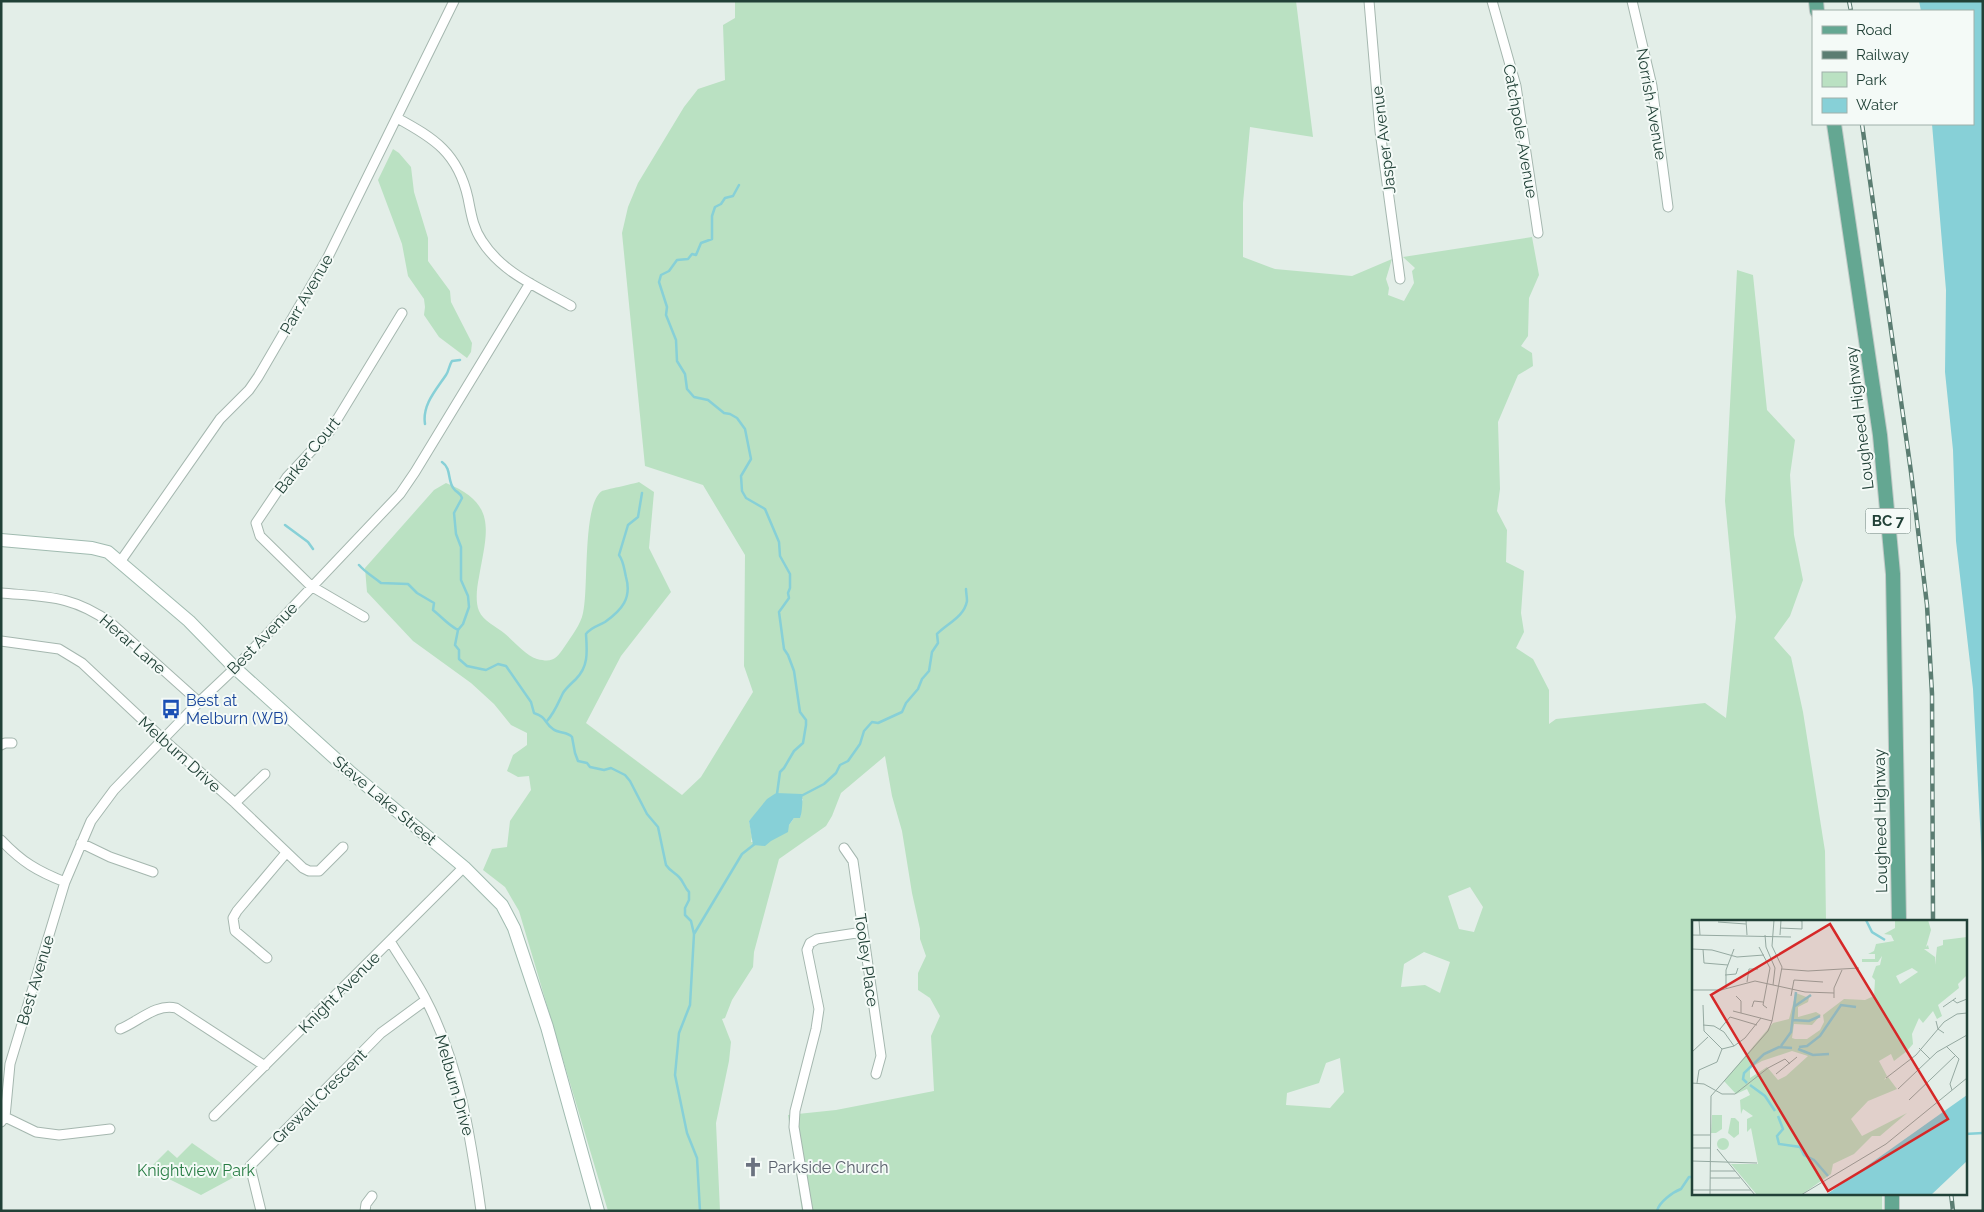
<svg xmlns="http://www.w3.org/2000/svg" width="1984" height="1212" font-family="Raleway,sans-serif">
<rect width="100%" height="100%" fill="#e3eee8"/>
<path fill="#bae1c2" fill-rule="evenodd" d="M735,1H1296L1313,137L1250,127L1243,203V257L1275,269L1352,276L1392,259L1386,279L1389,288L1388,295L1404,301L1414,283L1412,271L1415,268L1403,257L1532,237L1539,275L1529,298L1528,336L1521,346L1532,353L1533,366L1518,375L1498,422L1500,489L1497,511L1507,530L1506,562L1524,571L1521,613L1524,632L1516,648L1533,659L1549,690V724L1556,719L1705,703L1726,718L1736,617L1725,501L1737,270L1753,275L1767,410L1795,440L1790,475L1794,535L1803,580L1790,616L1774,638L1791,657L1803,712L1825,851L1826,921H1693V1193H1882V1211H802L788,1115L836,1110L934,1091L931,1036L940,1016L930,998L918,990V973L926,956L920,939V929L912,893L902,831L892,796L885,756L841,793L832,816L826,826L779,859L754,952L753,967L732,1000L725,1018L722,1019L731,1042L729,1061L716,1123L720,1211H608L519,911L505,887L483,870L492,849L507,847L510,821L531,790L529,776L518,777L507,771L513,755L527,745V733L511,725L494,704L471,683L413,641L367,592L365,568L434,490L446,483C498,504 487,531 479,577C477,587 475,601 479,611C483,621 497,627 504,633C514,641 525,655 537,659C553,663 556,659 565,646C571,637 581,624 583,613C589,589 582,504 602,491C604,490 633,484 639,482L654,492L649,548L671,592L621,656L586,723L682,795L701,777L753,692L744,666L745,555L703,485L645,466L622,233L628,207L638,183L684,107L698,89L725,80L723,25L735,18ZM776,793L803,799C800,806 802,812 800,818H794C780,838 776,840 751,842L752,837L749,821ZM1470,887L1483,907L1474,932L1459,929L1448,896ZM1424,952L1450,962L1440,993L1425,985L1401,987L1404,964ZM1340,1058L1344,1092L1330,1108L1286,1105L1287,1093L1319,1083L1326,1063Z
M393,149L399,153L411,167L414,192L428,238V261L450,291L451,302L472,343L471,352L467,358L439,337L424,315L425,307L424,299L408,276L402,244L378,180Z
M192,1143L231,1170L237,1171L238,1175L201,1195L149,1169L168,1150L177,1158Z"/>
<path fill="#87d0d7" d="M1919,1H1983V881L1973,689L1956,541L1953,450L1945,372L1946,290L1932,124H1973V11H1921Z
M776,793L802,794C803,799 802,814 800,818H794L789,825L788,832L771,841L765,846L753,845L749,821L767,799Z"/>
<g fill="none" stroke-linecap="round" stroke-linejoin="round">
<path stroke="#87d0d7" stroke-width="2.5" d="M739,185L733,196L725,198L721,204L715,207L712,216V239L701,243L696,255L692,254L688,259L677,260L669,271L661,275L659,282L667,307L666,315L676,340L677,361L685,374L687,389L694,397L708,400L724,413L730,414L737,418L745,429L751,459L741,476L742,491L746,498L765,509L779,542L780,556L790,574V588L788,593L789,598L779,612L784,649L788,655L794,671L800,712L806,720V725L803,743L794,751L784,768L780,772L777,794
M425,424C422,405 436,390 446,375C449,371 449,365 452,361L460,360
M442,462C452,469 447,481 454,489C457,493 460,492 462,498L454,513L456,534L461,547V580L468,596L469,607L463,624L458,630
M285,525L308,542L313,549
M359,565C366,573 374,577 381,583L408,584L417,593L434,603L433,610C442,617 448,625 458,630L455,645L459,650V659L467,666L481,669L486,670L498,664L506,666L531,702L534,713C547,717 544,723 553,729C559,734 567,731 572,737L575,753L578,761L587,763L590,767L604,770L611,768L625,775L630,781L647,814L658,827L666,865C670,871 675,873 679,877C684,882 684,887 689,892V900L685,908V915L691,921L694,934
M547,721C555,712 558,703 563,693C566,688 572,683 576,679C589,666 587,651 586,634C591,627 598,626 605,622C622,610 632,598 626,577C624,569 624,562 619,555L628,525L638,517L642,493
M801,796L824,784L836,773L840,765L848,761L860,744L864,731L872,722L878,723L902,712L906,703L918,689L922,679L929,671L932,652L938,643L937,634C948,623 964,617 967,601C967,596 966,593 966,589
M1965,1134L1983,1133
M700,1211L697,1158L687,1133L675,1075L679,1033L690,1005L694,934L742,854L756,843
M1657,1211C1659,1202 1673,1192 1681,1189L1689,1177H1693"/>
<defs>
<path id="minor" d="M1369,1L1380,131L1400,279
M1492,1L1516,86L1538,233
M1632,1L1652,86L1668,207
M397,118C434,138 458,153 468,198C471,213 473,228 482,241C502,273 540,288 571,306
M120,562L220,419L249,390L258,377L328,257L454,1
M1,593C47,597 72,595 111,623L199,702
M364,617L311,586L260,536L256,523L287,477L330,431L402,313
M1,641L59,649L82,663L163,739L235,803L303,868L309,871H319L343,847
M1,745L5,743H12
M235,803L265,774
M1,840C22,862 37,871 65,882
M81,843L110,857L153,872
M844,848L853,861L881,1056L876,1074
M390,941C402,961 416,980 426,1000C460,1065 471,1139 481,1211
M267,958L235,931L233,918L237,911L286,853
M120,1029C138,1022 156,1003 176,1008L265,1066
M214,1116L464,867
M5,1117L36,1132L59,1135L110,1129
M1,1122L5,1117L10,1064L65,882L91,821L114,790L199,702L235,668L400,494L415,472L530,283
M261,1211L250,1166L381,1033L426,1000
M365,1211L366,1204L372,1196
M808,1211L794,1127L795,1111L816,1029L819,1009L807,950L810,943L817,939L863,932"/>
<path id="secondary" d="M1,540L92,548L108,552L189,621L235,668L349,771L464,867L502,905L514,928L547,1027L598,1211"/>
<path id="primary" d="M1816,1L1817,11
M1834,124L1880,435L1893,574L1899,921
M1892,1211V1193"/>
</defs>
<use href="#minor" stroke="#a5b7af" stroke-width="11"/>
<use href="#secondary" stroke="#a0bbb0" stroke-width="14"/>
<use href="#primary" stroke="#c1cac7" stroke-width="16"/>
<use href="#minor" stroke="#fff" stroke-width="9"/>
<use href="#secondary" stroke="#fff" stroke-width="12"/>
<use href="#primary" stroke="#64a792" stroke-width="14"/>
<defs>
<path id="rail" d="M1849,1L1851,11
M1862,124L1911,472L1927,605L1932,694L1933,921
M1951,1193L1953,1211"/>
</defs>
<use href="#rail" stroke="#5b7d72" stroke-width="4.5"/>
<use href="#rail" stroke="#f4faf7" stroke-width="2.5" stroke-dasharray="8" stroke-linecap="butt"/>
</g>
<defs>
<symbol id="bus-bare" viewBox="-9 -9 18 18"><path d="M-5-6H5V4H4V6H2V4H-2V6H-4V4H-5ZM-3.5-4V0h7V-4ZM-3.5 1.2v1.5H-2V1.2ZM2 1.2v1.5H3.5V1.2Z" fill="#1a4fb4" stroke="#f4faf7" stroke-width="2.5" paint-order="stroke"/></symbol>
<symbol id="church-bare" viewBox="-9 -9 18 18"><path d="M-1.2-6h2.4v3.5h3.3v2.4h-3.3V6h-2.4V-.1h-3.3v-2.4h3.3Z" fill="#6b7280" stroke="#f4faf7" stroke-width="2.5" paint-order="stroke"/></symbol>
</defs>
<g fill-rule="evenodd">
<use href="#bus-bare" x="157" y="695" width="28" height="28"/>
<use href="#church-bare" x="739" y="1153" width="28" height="28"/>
</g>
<g text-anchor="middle" stroke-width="4" stroke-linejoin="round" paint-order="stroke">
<rect fill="#f4faf7" stroke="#607871" stroke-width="1" x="1865.5" y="508.5" width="45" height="25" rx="4"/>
<g font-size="15" font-weight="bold" fill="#214137">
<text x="1888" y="526">BC 7</text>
</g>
<g font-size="16" fill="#214137" stroke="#f4faf7">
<text transform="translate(1652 104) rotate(80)" y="6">Norrish Avenue</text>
<text transform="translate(1521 131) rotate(80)" y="6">Catchpole Avenue</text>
<text transform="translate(1383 140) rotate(-97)" y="6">Jasper Avenue</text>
<text transform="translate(306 294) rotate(-60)" y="6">Parr Avenue</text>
<text transform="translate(1859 418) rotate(-97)" y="6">Lougheed Highway</text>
<text transform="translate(307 455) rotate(-51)" y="6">Barker Court</text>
<text transform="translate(262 638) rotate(-46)" y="6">Best Avenue</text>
<text transform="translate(133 644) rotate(41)" y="6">Herar Lane</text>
<text transform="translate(180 754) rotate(42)" y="6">Melburn Drive</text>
<text transform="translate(385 800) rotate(40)" y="6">Stave Lake Street</text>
<text transform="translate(1880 821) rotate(-91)" y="6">Lougheed Highway</text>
<text transform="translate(867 960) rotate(82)" y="6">Tooley Place</text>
<text transform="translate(35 980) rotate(-73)" y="6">Best Avenue</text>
<text transform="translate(339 992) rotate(-45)" y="6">Knight Avenue</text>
<text transform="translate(455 1085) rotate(74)" y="6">Melburn Drive</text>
<text transform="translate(319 1096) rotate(-45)" y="6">Grewall Crescent</text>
</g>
<g font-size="16" fill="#164399" stroke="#f4faf7" text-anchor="start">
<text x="186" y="706">Best at<tspan x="186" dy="18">Melburn (WB)</tspan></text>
</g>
<g font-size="16" fill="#5b616d" stroke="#f4faf7" text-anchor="start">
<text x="768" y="1173">Parkside Church</text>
</g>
<g font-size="16" fill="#277c43" stroke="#f4faf7">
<text x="196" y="1176">Knightview Park</text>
</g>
</g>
<g transform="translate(1692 920)">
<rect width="275" height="275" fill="#e3eee8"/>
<path d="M203,0H236L239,10L234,27L236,25L237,29H232L243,37V45L245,27L251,25V20L275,17V55L266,64L267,68L246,85L250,96L245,99L241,91L231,103L227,98L220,114L221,124L215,131L202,141L199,134L187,141L195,156L192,160L196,157L205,169L176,181L159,199L170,216L215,193L188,216H180L162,234L141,244L139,254L109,275H65L39,244H66L59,208L55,212V199L61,196L51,189L49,194L48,180L58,175L55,169L44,174L32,161L81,103L97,99L104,73L117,78L116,82L106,87V97L124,92L129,95L120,105L102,104L100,118L103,119H115L128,110L132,102L131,95L152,79L173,80L182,76L183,60L180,57L184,46L188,45L190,36L186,42H170V39H183V34H176L182,31L184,24L202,21L199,15L192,14L203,8ZM220,48L226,52L208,64L204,56ZM100,131L116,136L94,156L86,160L75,147L58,158V148L70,141ZM20,195H30V209L24,213H19ZM39,198H43L47,202V214L42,218L36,213ZM25 224a6 6 0 1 1 12 0a6 6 0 1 1-12 0Z" fill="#bae1c2" fill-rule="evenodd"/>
<path d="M275,175V241L239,275H134Z" fill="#87d0d7"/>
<path fill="none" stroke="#87d0d7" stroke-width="2.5" d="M174,0L180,12L193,20M103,86L119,75M100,100L117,101L128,96M89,126L99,112L104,72M107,127L115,126L128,116L149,85L164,87M106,129L121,135L137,134M55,163L51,159L52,153L72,134L87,127L100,128M58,165L73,176L83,191M86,196L91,209L85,216L87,224L108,227L112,235L122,240L136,256"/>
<path fill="none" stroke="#95a9a1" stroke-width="1" d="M7,0L8,15M54,0L55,15M26,2L54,4M88,8L110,9V1L105,0M0,15L99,17M73,15L74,27L83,48L81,65M88,15L89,0M67,27L78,48L71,85L75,88M0,29L20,30L45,37L72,35M11,29L12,43L36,45M90,49L116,51L167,48M33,55L44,54L46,48M0,57V73M55,62L57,49H66M34,68V50L42,29M0,70H29L63,61L113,72L142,73M44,76L49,81V93M99,76L102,60L131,62M142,78V68L150,50M275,78V98M261,80L265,83L275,79M60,87L62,81L71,82M251,87L264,78M41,91L80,101M244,101L246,109L252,113M11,105L22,106L32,112L42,126M28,109L38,97L65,105M254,126L267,139L258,164L260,170M227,128L238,139M30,129L42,126L53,118L69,98M0,132L16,117M84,154L105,137M194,158L224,135L252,102L265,94L275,93M0,163L12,164L30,174H43L76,148L93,139L98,144M5,163L7,150L25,142L30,129L12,111L11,85M206,169L245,132L275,115M217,180L263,136M0,215H18M0,228H18M25,229L63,275M0,241L65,243M18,251H43M18,258H48M0,270H59M18,275L19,176L76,111L80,101L90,47L80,26L82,0M109,275L194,224L275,158"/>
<path fill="#d62828" fill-opacity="0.15" stroke="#d62828" stroke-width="2.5" d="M138,4L256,199L136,271L19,75Z"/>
<rect width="275" height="275" fill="none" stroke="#214137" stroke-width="2.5"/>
</g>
<rect width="1984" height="1212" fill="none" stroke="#214137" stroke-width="5"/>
<rect x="1812" y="10" width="162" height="115" fill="#f4faf7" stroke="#a0b0aa"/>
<rect x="1822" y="26" width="25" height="8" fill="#64a792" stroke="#a0b0aa"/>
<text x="1856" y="35" font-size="15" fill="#214137">Road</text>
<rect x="1822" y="51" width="25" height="8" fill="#5b7d72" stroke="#a0b0aa"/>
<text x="1856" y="60" font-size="15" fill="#214137">Railway</text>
<rect x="1822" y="72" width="25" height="15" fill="#bae1c2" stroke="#a0b0aa"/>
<text x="1856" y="85" font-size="15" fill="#214137">Park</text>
<rect x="1822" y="98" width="25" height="15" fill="#87d0d7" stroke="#a0b0aa"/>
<text x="1856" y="110" font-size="15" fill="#214137">Water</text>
</svg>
